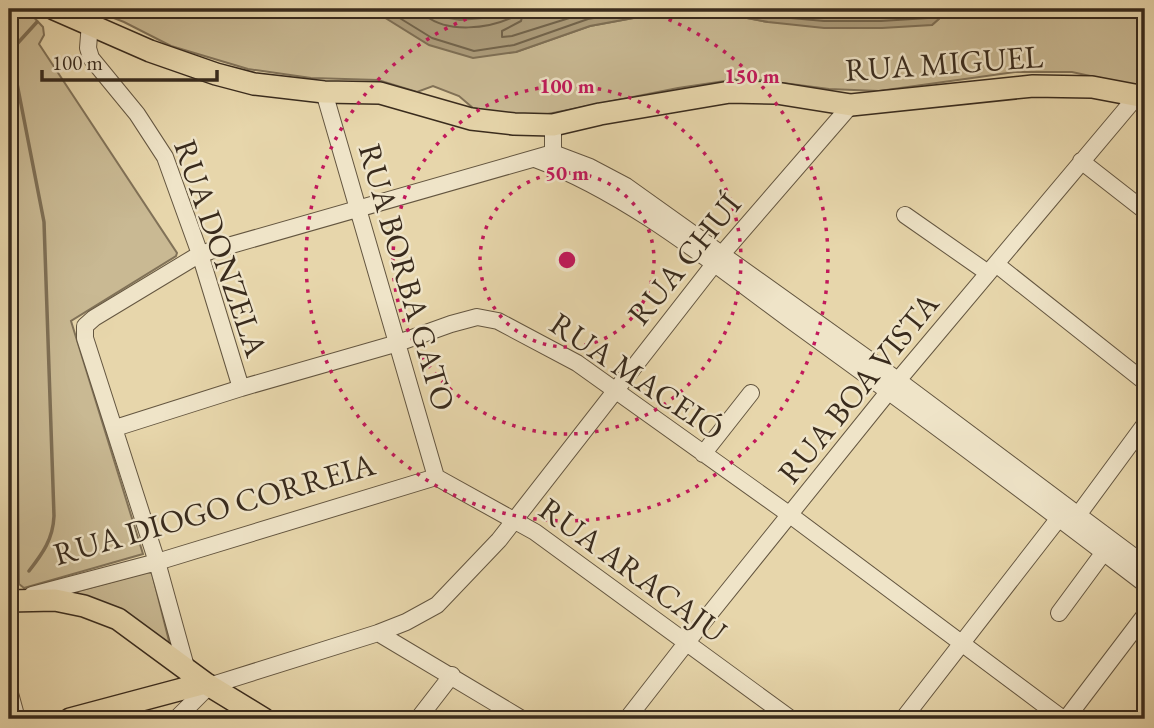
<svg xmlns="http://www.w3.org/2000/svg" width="1154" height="728" font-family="'EB Garamond',serif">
<rect width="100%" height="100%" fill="#e7d6ab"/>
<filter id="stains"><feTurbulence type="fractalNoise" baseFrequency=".00286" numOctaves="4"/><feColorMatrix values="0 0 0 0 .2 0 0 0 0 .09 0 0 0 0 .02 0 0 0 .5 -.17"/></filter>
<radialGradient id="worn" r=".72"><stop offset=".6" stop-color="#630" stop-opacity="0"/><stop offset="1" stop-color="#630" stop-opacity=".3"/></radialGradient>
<path fill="#c9b993" stroke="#817258" stroke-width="2" d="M26,9L43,27L44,35L39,44L177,253L176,256L71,321L143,554L24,588L19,584L16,201L14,193L9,185V24Z
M91,9H371L516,52L590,26L666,12L726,14L768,22L932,25L950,9H1145V88L1072,72H1015L879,91L829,89L745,78L678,88L548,114L512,115L473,108L459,96L433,86L417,92L378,80L311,78L248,69L171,46L124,22Z
M148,572L152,573L169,641L167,643L77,593L78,591Z"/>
<path fill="#ac9c7b" stroke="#7e6f55" stroke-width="2" d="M371,9H427L438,16L460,20L494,17L516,9H950L932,25L882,28H824L768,22L726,14L666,12L590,26L516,52L473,58L429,45Z"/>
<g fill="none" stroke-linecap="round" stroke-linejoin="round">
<path stroke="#72644c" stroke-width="2" d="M385,9L432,38L474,51L514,45L588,19L646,9
M424,9L426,16C448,33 488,29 513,17L515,9
M524,9L521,21L502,31V37L512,36L598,9
M734,9L769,16L824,21H881L928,18L940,9
M789,9C834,13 882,16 926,9"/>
<path stroke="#7e6f55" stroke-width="3.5" d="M29,571C43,553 53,539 54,516L44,222L13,63L16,45L37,22"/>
<defs>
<path id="minor" d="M9,13L13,9
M90,23L88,48L91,58L137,114L165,157L200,254L241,388
M324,92L436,477
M553,153L590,167L626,186L899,381L1145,565
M535,159C627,193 714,264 793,322C912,408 1029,495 1145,584
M1081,161L1145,211
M905,215L988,273
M996,264L1145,382
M115,428L241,388L398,343L451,324L477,317L498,321L577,363L790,515L1063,719
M703,454L751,393
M436,477L535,532L791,719
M32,595L157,562L436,477
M1059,613L1104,552
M378,633L522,719
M186,667L157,562L85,338V326L94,318L200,254L553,153V125
M9,690L17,719
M176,719L209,686L378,633L406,622L437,605L499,540L722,254L851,105
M418,719L452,675
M627,719L687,642L889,391L1137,96
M903,719L1059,518L1078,515L1145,424
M1066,719L1145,615"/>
<path id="major" d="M54,9L150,51L216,74L254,84L324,92L380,93L471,119L514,124L553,125L600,114L730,92L776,93L851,105L1033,86L1092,87L1145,97
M9,601L55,600L84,606L118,619L205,683L264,719
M70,719L205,683"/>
</defs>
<use href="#minor" stroke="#645640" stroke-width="18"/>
<use href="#major" stroke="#392b1d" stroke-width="24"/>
<use href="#minor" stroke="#efe4c8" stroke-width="16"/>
<use href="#major" stroke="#e7d6ab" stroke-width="21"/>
</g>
<g fill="none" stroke="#c2185b" stroke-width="3.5" stroke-dasharray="3.5 7">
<circle cx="567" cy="260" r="87"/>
<circle cx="567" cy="260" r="174"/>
<path d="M639 9A261 261 0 1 1 495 9"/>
</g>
<g text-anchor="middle" stroke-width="5" stroke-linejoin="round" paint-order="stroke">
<g font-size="32" fill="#392b1d" stroke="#efe4c8">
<text transform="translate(944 63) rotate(-4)" y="11">RUA MIGUEL</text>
<text transform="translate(221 248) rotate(71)" y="11">RUA DONZELA</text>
<text transform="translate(684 259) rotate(-51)" y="11">RUA CHUÍ</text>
<text transform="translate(407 277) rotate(74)" y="11">RUA BORBA GATO</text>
<text transform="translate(637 376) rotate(34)" y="11">RUA MACEIÓ</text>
<text transform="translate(858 388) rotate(-51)" y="11">RUA BOA VISTA</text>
<text transform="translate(214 509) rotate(-16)" y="11">RUA DIOGO CORREIA</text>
<text transform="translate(633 570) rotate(36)" y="11">RUA ARACAJU</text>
</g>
</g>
<circle cx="567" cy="260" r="10" fill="#c2185b" stroke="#efe4c8" stroke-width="3.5"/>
<g font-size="21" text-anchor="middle" font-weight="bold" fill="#c2185b" stroke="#efe4c8" stroke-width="5" stroke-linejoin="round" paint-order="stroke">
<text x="752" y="83">150 m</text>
<text x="567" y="93">100 m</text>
<text x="567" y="180">50 m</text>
</g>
<rect width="1154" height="728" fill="none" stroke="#e7d6ab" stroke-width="35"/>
<rect x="10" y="10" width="1133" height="707" fill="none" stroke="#392b1d" stroke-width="3.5"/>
<rect x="18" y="18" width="1119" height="693" fill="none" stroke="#392b1d" stroke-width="2"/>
<path d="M42 70v10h175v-10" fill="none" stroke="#392b1d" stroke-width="3.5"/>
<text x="52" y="70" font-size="21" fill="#392b1d" stroke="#efe4c8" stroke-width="5" paint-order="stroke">100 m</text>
<rect width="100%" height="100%" filter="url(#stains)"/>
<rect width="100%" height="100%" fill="url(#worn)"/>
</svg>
